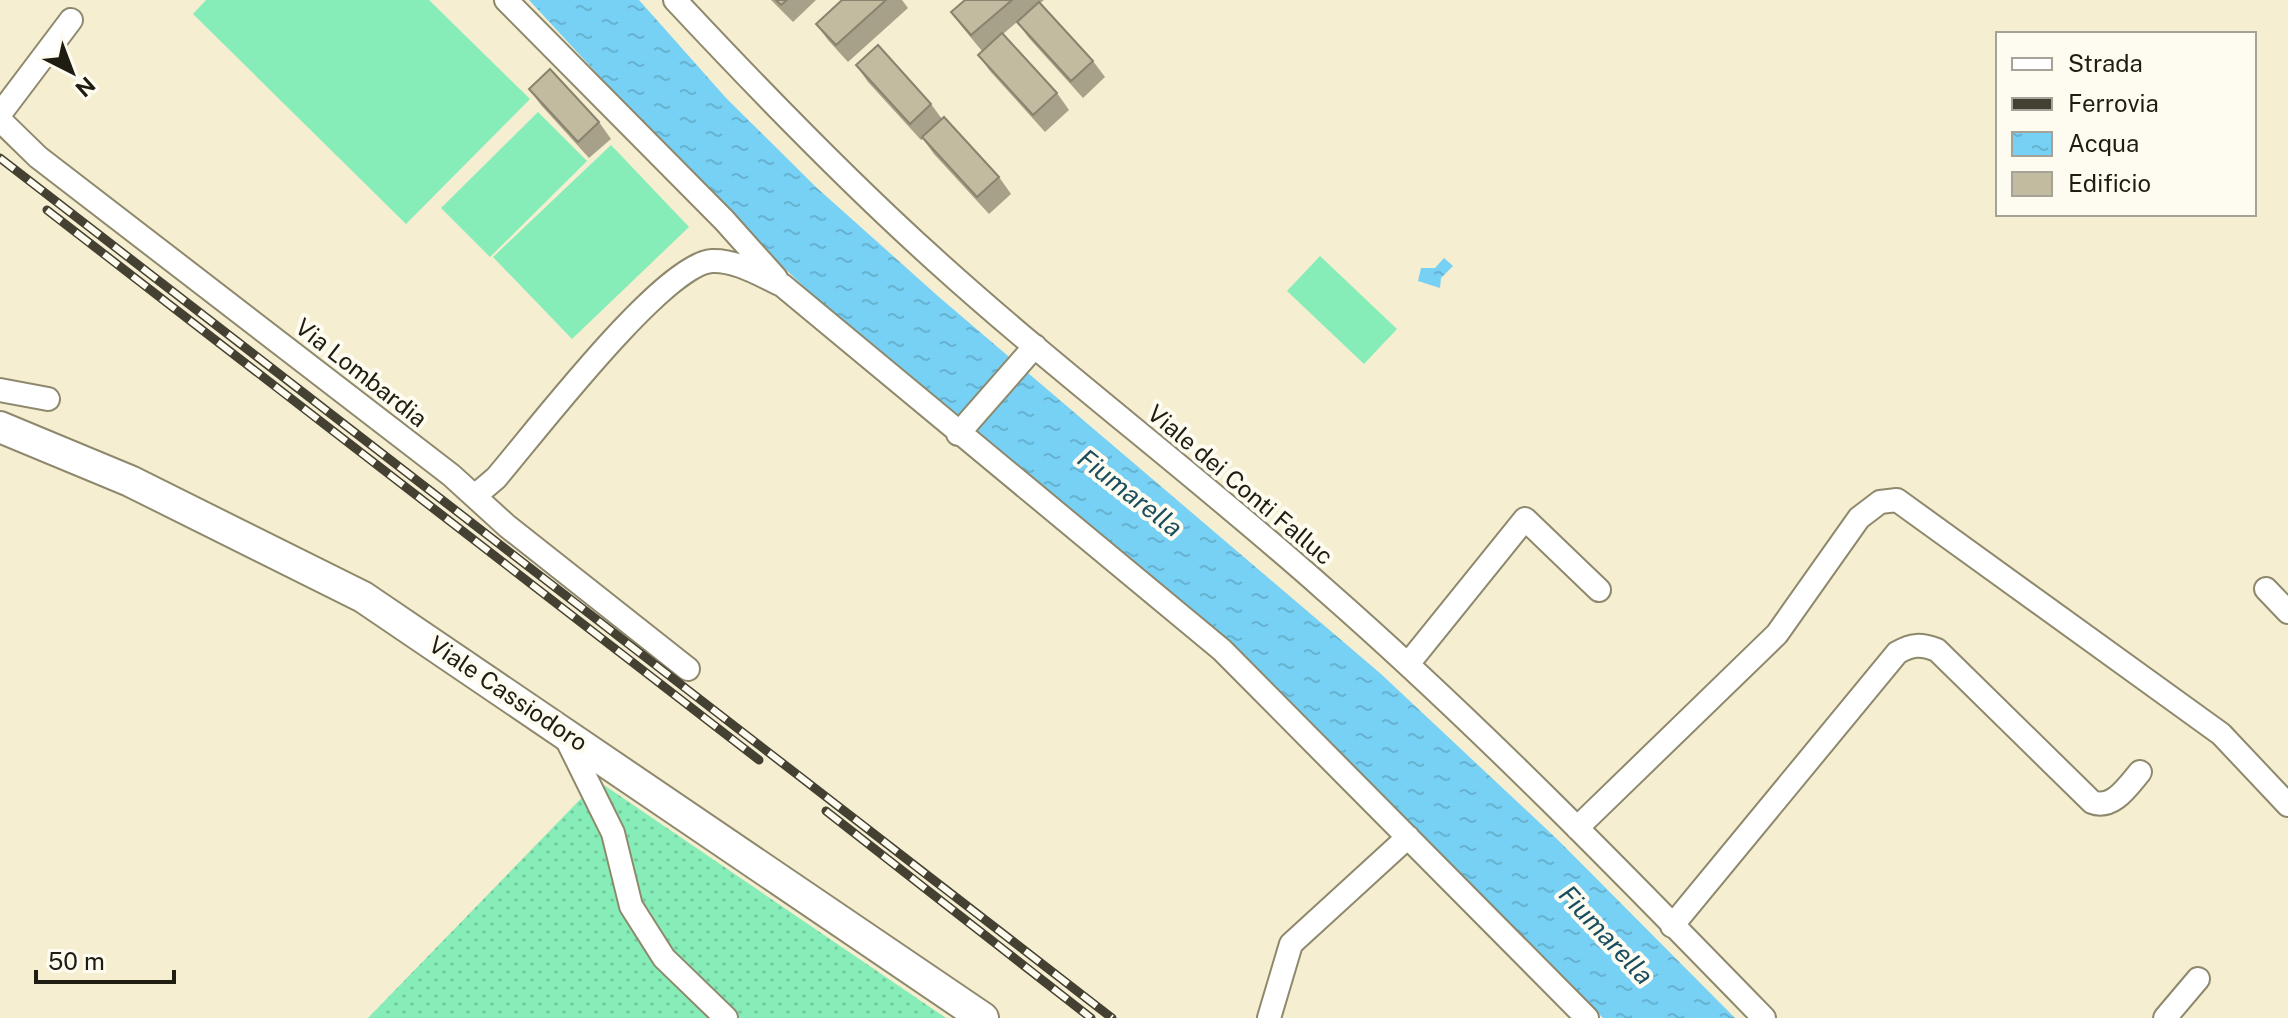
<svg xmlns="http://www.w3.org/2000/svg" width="2288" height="1018" font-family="'Public Sans',sans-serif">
<defs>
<pattern id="grass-dots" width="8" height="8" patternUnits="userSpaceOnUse" patternTransform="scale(2)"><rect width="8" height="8" fill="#86edb8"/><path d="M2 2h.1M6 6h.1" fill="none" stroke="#73cb9d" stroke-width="1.8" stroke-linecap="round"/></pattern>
<pattern id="water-ripples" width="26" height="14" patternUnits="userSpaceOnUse" patternTransform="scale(2)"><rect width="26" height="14" fill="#76d1f5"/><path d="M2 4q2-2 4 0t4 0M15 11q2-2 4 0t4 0" fill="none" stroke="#66b3d1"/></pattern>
</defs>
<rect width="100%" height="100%" fill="#f5eed1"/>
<path fill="url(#grass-dots)" d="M598,781L946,1018H368Z"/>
<path fill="#86edb8" d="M206,0H429L530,99L406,224L193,14Z
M538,112L587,161L490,257L441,208Z
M611,145L689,227L572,339L493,257Z
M1320,256L1397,329L1364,364L1287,291Z"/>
<path fill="url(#water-ripples)" d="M529,0H639L727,99L817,188L939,297L1381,674L1558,840L1735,1018H1603L1297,709L1178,604L851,331L726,213Z
M1444,258L1453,266L1441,278L1440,288L1418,281L1421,268H1435Z"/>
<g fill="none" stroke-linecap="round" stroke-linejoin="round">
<defs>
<path id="minor" d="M506,0L724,220L776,278
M675,0C759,90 844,178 935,260C1061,374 1197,476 1324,589C1478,724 1621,871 1764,1018
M0,114L71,20
M0,120L38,157L451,475L507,526L688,669
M0,390L48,399
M958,434L1035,346
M476,495L496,478C533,435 663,264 712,261C736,260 760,275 782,285L1222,650L1587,1018
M2266,589L2288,612
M1408,664L1525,519L1599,590
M565,736L613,833L631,906L664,958L726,1018
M1577,828L1777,634L1859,518L1880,502L1897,500L2221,734L2288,805
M1672,926L1897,653C1912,644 1921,644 1937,650L2092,802C2113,810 2128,786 2140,772
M1269,1018L1291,944L1408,837
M2165,1018L2198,979"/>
<path id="major" d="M0,427L130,481L363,597L983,1018"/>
</defs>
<use href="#minor" stroke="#8e886d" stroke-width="26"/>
<use href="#major" stroke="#8e886d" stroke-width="34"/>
<use href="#minor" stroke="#fff" stroke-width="22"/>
<use href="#major" stroke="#fff" stroke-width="30"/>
<defs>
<path id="rail" d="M0,158L1112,1018
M47,210L759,760
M826,811L1091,1018"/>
</defs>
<use href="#rail" stroke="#444032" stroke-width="9"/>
<use href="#rail" stroke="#fefbf0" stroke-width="6" stroke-dasharray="18" stroke-linecap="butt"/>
</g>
<path fill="#a7a189" d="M771,0H816L793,22Z
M842,0H902L908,8L848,62L828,40L816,24Z
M965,0H1044L1040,3L1093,61L1105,77L1083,98L1029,38L1017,22L1003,34L1057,93L1069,110L1045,132L990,71L978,55L982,51L963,28L951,12Z
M856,65L931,104L942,119L999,177L1011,194L989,214L934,154L923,139L921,140L868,82Z
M529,89L599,122L611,139L589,158L541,105Z"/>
<path fill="#c2bb9f" stroke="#88836f" stroke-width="2" d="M776,0H787L781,5Z
M842,0H886L836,45L816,24Z
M965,0H1012L971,35L951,12Z
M1039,2L1093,61L1071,81L1017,22Z
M1002,33L1057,93L1033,115L978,55Z
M878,45L931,104L910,124L856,65Z
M550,69L599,122L578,142L529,89Z
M944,117L999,177L977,197L922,137Z"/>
<g text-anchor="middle" stroke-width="8" stroke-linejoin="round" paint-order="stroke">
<g font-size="24" fill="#1f1c11" stroke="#fefbf0">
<text transform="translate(361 373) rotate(38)" y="8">Via Lombardia</text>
<text transform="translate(1240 485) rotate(40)" y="8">Viale dei Conti Falluc</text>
<text transform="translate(508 694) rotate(34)" y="8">Viale Cassiodoro</text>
</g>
<g font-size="26" font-style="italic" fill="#194d60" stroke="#fefbf0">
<text transform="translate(1130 493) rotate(38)" y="9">Fiumarella</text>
<text transform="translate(1606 935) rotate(47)" y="9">Fiumarella</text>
</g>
</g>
<rect x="1996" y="32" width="260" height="184" fill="#fefbf0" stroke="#a5a297" stroke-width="2"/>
<rect x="2012" y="58" width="40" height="12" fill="#ffffff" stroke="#a5a297" stroke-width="2"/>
<text x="2068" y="72" font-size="24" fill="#1f1c11">Strada</text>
<rect x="2012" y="98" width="40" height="12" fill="#444032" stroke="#a5a297" stroke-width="2"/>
<text x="2068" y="112" font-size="24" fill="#1f1c11">Ferrovia</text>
<rect x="2012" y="132" width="40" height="24" fill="url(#water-ripples)" stroke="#a5a297" stroke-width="2"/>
<text x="2068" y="152" font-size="24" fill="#1f1c11">Acqua</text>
<rect x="2012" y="172" width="40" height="24" fill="#c2bb9f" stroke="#a5a297" stroke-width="2"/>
<text x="2068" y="192" font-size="24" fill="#1f1c11">Edificio</text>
<g transform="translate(72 72) rotate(138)" stroke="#fefbf0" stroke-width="6" paint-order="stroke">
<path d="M0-6L14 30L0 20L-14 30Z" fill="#1f1c11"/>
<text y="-12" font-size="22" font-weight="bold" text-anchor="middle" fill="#1f1c11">N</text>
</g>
<path d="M36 970v12h138v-12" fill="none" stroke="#1f1c11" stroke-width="4"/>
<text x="48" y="970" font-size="24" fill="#1f1c11" stroke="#fefbf0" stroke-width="6" paint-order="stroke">50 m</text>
</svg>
